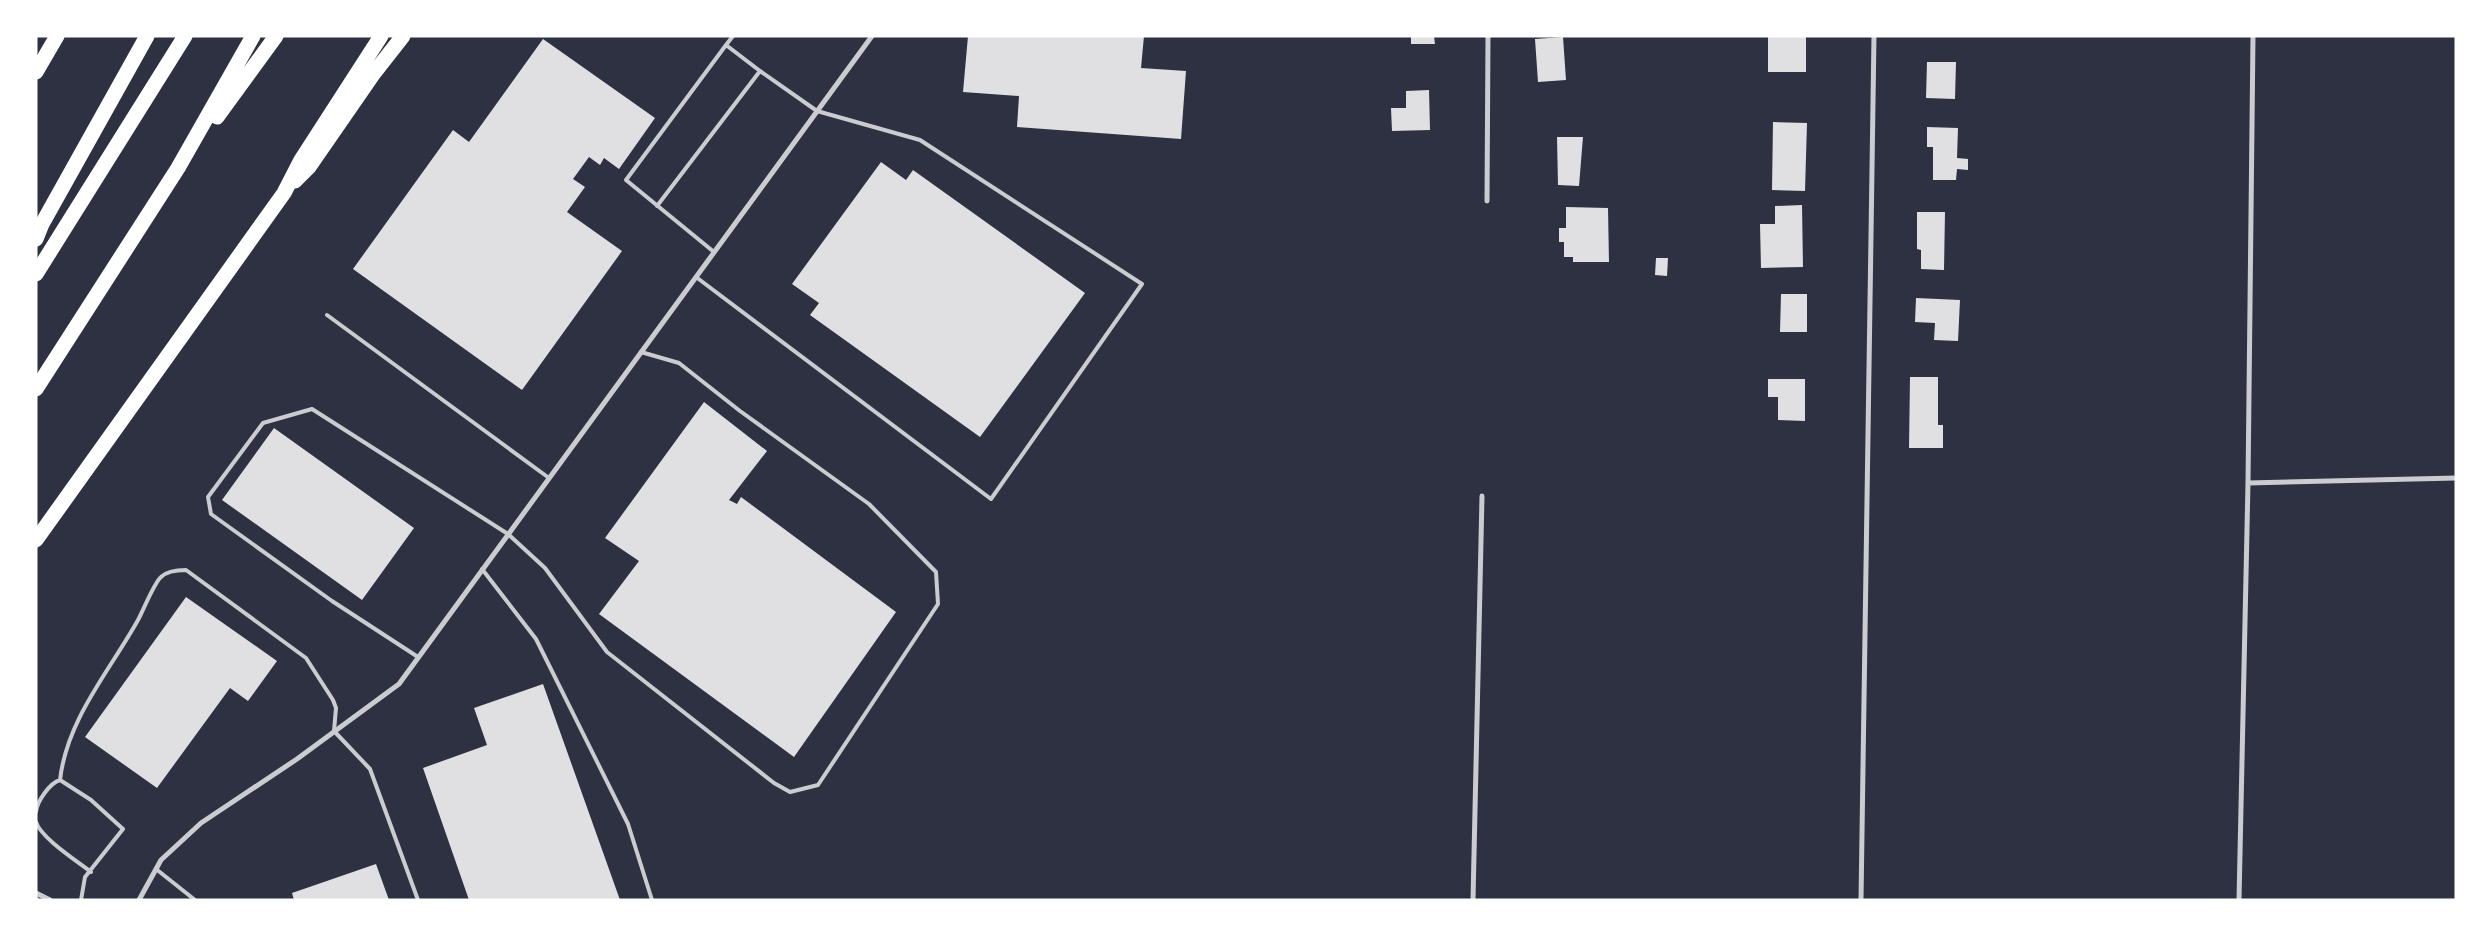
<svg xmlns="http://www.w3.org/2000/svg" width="2492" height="936" font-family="'Fira Sans',sans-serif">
<rect width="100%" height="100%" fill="#2d3142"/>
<path fill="#e0e0e3" d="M968,36H1144L1141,68L1186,71L1181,139L1017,127L1019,96L963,92Z
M1411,36H1434L1435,44H1411Z
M1563,37L1566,80L1538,82L1535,39Z
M1768,37H1806V72H1768Z
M543,39L655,118L619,169L604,158L600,165L589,157L573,179L585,187L567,212L622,251L522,390L353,269L453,130L469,142Z
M1927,62H1956L1955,99L1926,98Z
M1429,90L1430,130L1392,131L1391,108H1406V91Z
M1773,122L1807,123L1805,191L1772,190Z
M1927,127L1958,128L1957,158L1968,159V170L1957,169L1956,180H1933V147H1927Z
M1557,137H1583L1579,186L1558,185Z
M881,162L906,180L913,170L1085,293L980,437L810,315L819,303L792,284Z
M1802,205L1803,267L1761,268L1760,224H1775V206Z
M1566,207L1608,208L1609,262H1573V257H1564V242H1559V228H1566Z
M1917,212H1945L1944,270L1921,269V250L1917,249Z
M1656,258H1668L1667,276L1655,275Z
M1781,294H1807V332H1780Z
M1916,298L1960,300L1958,341L1934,340L1935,323L1915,322Z
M1910,377H1938V425H1943V448H1909Z
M1768,379H1805V421L1778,420V397H1768Z
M704,402L767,451L729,500L737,504L741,497L896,612L794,757L599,614L639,561L605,538Z
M274,428L414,528L362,600L222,500Z
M186,597L277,661L248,701L230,688L157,788L85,737Z
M543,684L620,900H469L423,768L487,745L474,708Z
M376,864L389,900H294L292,893Z"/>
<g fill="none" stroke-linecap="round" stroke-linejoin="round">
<path stroke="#caccd0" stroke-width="4" d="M726,45L733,36
M657,206L760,71L726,45L626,180L714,252
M696,277L991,499L1142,284L920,140L817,111L760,71
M327,315L549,478
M482,569L536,639L628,824L652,900
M418,657L332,601L211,514L208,497L263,423L312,409L508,534L545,568L607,652L774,783L790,792L818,785L938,604L936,572L869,504L740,411L679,363L641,352
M60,780C67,719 109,672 138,620C143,611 154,583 161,577C167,571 179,570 186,570L306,658L333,700L336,708L334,731L370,769L418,900
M36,812C37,801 50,783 60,780L91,800L123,829L85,877L81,900
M36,822C41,838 77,861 91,872
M156,869L195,900"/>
<path stroke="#caccd0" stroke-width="5" d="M1487,201L1488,36
M2248,483L2456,478
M36,893L50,900
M36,899L37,900
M139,900L161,860L201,823L297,759L399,684L872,36
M1473,900L1482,496
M1861,900L1874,36
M2239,900L2248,483L2253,36"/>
<path stroke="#fff" stroke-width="15" d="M36,72L57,36
M217,117L276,36
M295,181L309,167L374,73L403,36
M36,239L42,224L147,36
M36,274L185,36
M36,389L178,168L253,36
M36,540L284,193L301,160L381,36"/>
</g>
<rect width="2492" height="936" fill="none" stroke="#ffffff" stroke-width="75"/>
</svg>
